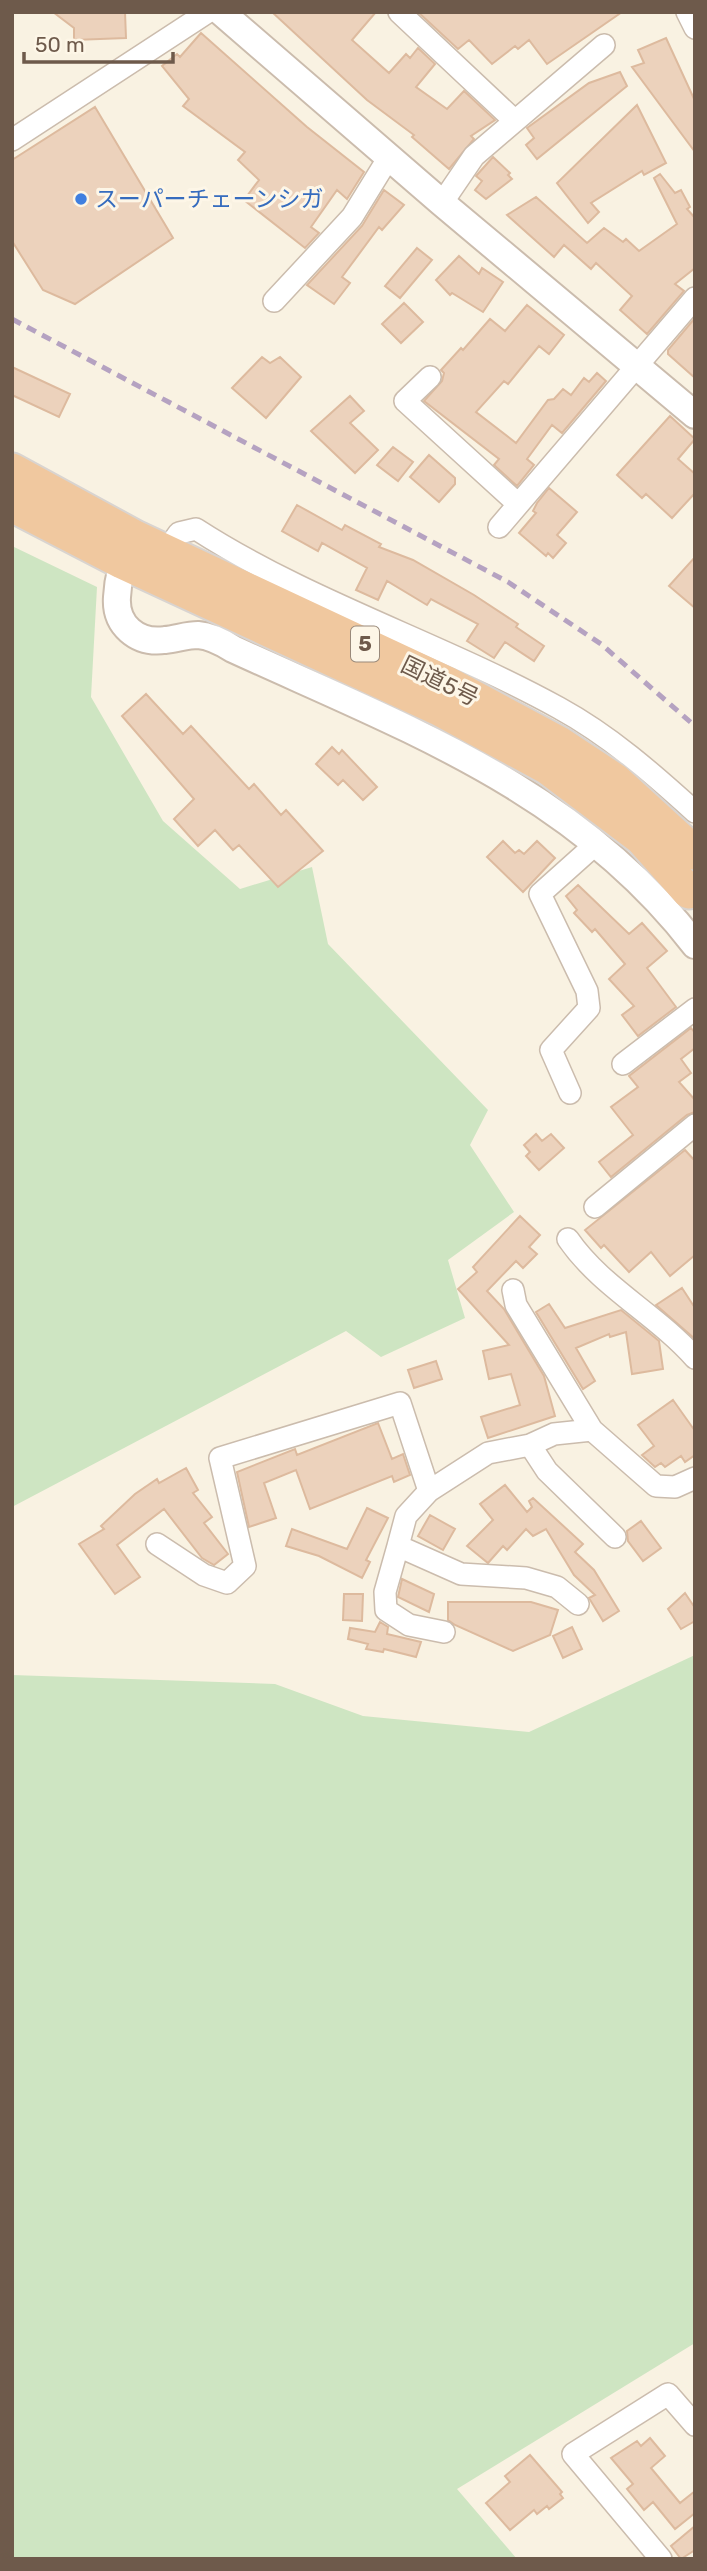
<svg xmlns="http://www.w3.org/2000/svg" width="707" height="2571" font-family="Rubik,'Noto Sans JP',sans-serif">
<rect width="100%" height="100%" fill="#f9f2e2"/>
<path fill="#cee5c2" d="M12,546L97,587L91,697L163,821L240,889L312,867L328,944L488,1110L470,1145L514,1212L448,1260L465,1318L381,1357L346,1331L12,1507Z
M695,1655V2343L457,2489L517,2559H12V1675L275,1684L363,1716L529,1732Z"/>
<path fill="#ecd2bc" stroke="#ddba9e" stroke-width="2" d="M53,12H125L126,38L74,40V28Z
M272,12H376L352,40L389,73L406,54L410,58L418,48L435,64L416,87L447,109L464,91L495,120L471,136L474,139L449,169L412,137L414,135L367,100Z
M418,12H622L547,64L529,40L518,49L515,46L492,64L469,40L458,49Z
M201,33L307,127L364,172L347,199L337,190L311,227L319,233L305,248L244,200L259,180L238,160L245,152L183,106L189,99L162,66L177,54L180,57Z
M666,38L695,101V152L632,67L644,63L638,50Z
M620,72L627,86L537,159L526,145L534,138L527,128L589,83Z
M637,105L666,163L644,175L642,171L591,203L599,212L588,223L557,183Z
M95,107L173,238L75,304L43,290L12,241V160Z
M493,157L510,173L508,175L512,179L486,199L475,190L482,181L476,176Z
M660,174L675,193L681,190L690,207L687,209L695,218V268L675,284L684,291L647,334L620,310L632,296L596,263L591,269L564,245L554,257L507,215L536,197L587,243L604,228L623,242L626,239L639,251L677,224L654,178Z
M384,190L404,205L382,230L379,227L342,277L350,283L334,304L307,285L362,226Z
M417,248L432,260L400,298L385,286Z
M459,256L479,274L482,268L503,282L483,312L452,293L450,295L436,280Z
M404,303L423,322L401,343L382,324Z
M527,305L564,335L549,354L539,346L508,384L504,381L476,412L516,443L548,400L554,399L563,389L571,395L584,378L589,382L597,373L606,381L562,433L552,425L527,459L534,465L517,486L494,465L499,459L424,401L442,381L444,373L441,370L461,348L463,350L490,319L505,331Z
M695,318V378L668,354V350Z
M262,357L270,363L280,357L301,377L266,418L232,388Z
M12,367L70,394L59,417L12,395Z
M350,396L364,411L350,423L378,450L355,473L311,431Z
M670,416L695,439L678,459L695,474V493L672,518L646,494L642,498L617,475Z
M393,447L413,462L398,481L377,465Z
M429,455L455,478V484L439,502L410,477Z
M549,488L577,512L557,535L566,543L553,558L548,553L546,556L519,533L536,513L533,511L537,503Z
M297,505L342,530L345,525L381,544L379,547L413,560L474,595L518,624L516,627L544,646L534,661L505,642L494,658L467,641L478,624L431,599L427,605L387,581L378,600L356,590L367,568L322,543L318,551L282,531Z
M695,557V608L669,586Z
M146,694L183,734L191,726L249,789L254,784L281,815L286,810L323,851L278,887L239,845L233,850L215,830L198,846L174,819L194,799L122,716Z
M332,747L339,754L342,750L377,787L363,800L343,780L338,785L316,764Z
M503,841L515,853L519,850L524,854L537,841L555,858L523,892L487,857Z
M578,885L629,934L642,923L667,951L647,968L676,1007L638,1036L622,1015L634,1006L609,979L625,964L595,929L592,932L574,913L577,910L566,896Z
M691,1028L695,1033V1048L681,1059L691,1073L679,1082L695,1100V1112L687,1115L611,1177L599,1162L633,1135L611,1107L638,1087L629,1076Z
M536,1134L542,1141L551,1134L564,1148L539,1170L526,1156L530,1152L524,1145Z
M685,1150L695,1161V1255L670,1276L651,1252L629,1272L604,1245L601,1248L585,1230Z
M520,1216L540,1235L529,1247L537,1254L523,1268L516,1261L487,1291L504,1309L544,1376L555,1416L488,1438L481,1417L520,1405L511,1374L489,1379L483,1351L509,1345L458,1289L477,1272L473,1267Z
M682,1288L695,1308V1339L656,1305Z
M549,1304L565,1328L621,1310L659,1341L663,1369L632,1374L626,1332L610,1337L609,1334L576,1348L595,1381L583,1389L536,1312Z
M436,1361L442,1379L414,1388L408,1370Z
M673,1400L695,1431V1455L685,1462L681,1456L665,1467L661,1463L655,1467L642,1455L654,1446L638,1425Z
M378,1423L392,1459L403,1454L410,1475L394,1482L392,1476L310,1509L296,1470L264,1483L276,1518L249,1527L237,1472L295,1449L297,1455Z
M186,1468L198,1490L193,1493L212,1517L204,1523L228,1554L214,1565L202,1558L164,1509L117,1545L140,1577L115,1594L79,1544L104,1529L101,1526L135,1494L157,1479L159,1483Z
M505,1485L527,1512L532,1507L529,1501L533,1498L583,1544L575,1552L594,1570L619,1611L603,1621L589,1598L595,1595L574,1575L546,1529L533,1536L526,1529L507,1550L503,1546L488,1563L467,1546L493,1520L480,1504Z
M367,1508L388,1518L366,1560L370,1562L362,1578L319,1556L286,1546L292,1529L347,1549Z
M430,1515L455,1529L443,1550L418,1536Z
M641,1521L661,1548L643,1561L628,1541L627,1531Z
M402,1579L434,1594L429,1612L398,1597Z
M685,1593L695,1608V1621L681,1629L668,1609Z
M344,1594H363L362,1621L343,1620Z
M448,1602H531L558,1610L550,1635L513,1651L455,1625L448,1620Z
M380,1622L388,1627L387,1634L421,1642L416,1657L384,1649L383,1652L366,1649L368,1644L348,1639L350,1628L375,1632Z
M572,1627L582,1649L563,1658L553,1636Z
M650,2438L665,2456L651,2468L680,2503L695,2491V2513L675,2529L653,2502L644,2510L627,2489L633,2484L611,2458L637,2441L641,2446Z
M530,2455L562,2492L560,2494L563,2498L549,2509L547,2506L537,2514L534,2510L510,2530L486,2503L510,2482L505,2476Z
M695,2526V2550L681,2559L671,2546Z"/>
<g fill="none" stroke-linecap="round" stroke-linejoin="round">
<defs>
<path id="minor" d="M399,12L515,121
M687,12L695,28
M12,140L208,12
M442,203L474,156L604,45
M274,301L352,217L389,157
M430,377L405,401L518,504
M499,527L695,298
M166,551L179,533L196,529C309,602 441,643 559,708C610,736 652,773 695,812
M623,1064L695,1009
M570,1093L551,1050L589,1008L587,991L540,894L597,843
M595,1207L695,1125
M568,1239C601,1287 656,1314 695,1358
M513,1290L516,1305L592,1430
M530,1445L547,1471L615,1537
M157,1544L204,1575L227,1583L245,1566L220,1458L400,1403L429,1491
M398,1546L385,1592L386,1610L409,1625L444,1632
M578,1604L557,1587L526,1578L461,1574L398,1546L406,1516L429,1491L488,1453L530,1445L554,1434L592,1430L656,1486L675,1487L695,1478
M661,2559L573,2454L668,2394L695,2425"/>
<path id="tertiary" d="M221,12L442,203L695,415
M131,545C122,562 118,577 117,597C115,625 137,644 165,640C176,639 187,635 198,635C211,636 222,642 233,649C405,728 575,789 695,945"/>
<path id="trunk" d="M12,470L135,537L449,684L559,743L615,780L695,853
M12,505L122,562L439,709L548,768L641,838L689,892"/>
</defs>
<use href="#minor" stroke="#cbbcad" stroke-width="24"/>
<use href="#tertiary" stroke="#cbbcad" stroke-width="30"/>
<use href="#trunk" stroke="#d9d4d0" stroke-width="37"/>
<use href="#minor" stroke="#fff" stroke-width="21"/>
<use href="#tertiary" stroke="#fff" stroke-width="26"/>
<use href="#trunk" stroke="#f0c89f" stroke-width="33"/>
<path stroke="#b5a2c1" stroke-width="5" stroke-dasharray="10 7" stroke-linecap="butt" d="M12,319L508,582L601,644L695,726"/>
</g>
<circle fill="#3f7fe0" stroke="#fdf6e7" stroke-width="2.5" cx="81" cy="199" r="7"/>
<g text-anchor="middle" stroke-width="6" stroke-linejoin="round" paint-order="stroke">
<rect fill="#fdf6e7" stroke="#99897a" stroke-width="2" x="351" y="626.5" width="28" height="35" rx="5"/>
<g font-size="21" font-weight="bold" fill="#6e5a4b">
<text x="365" y="651">5</text>
</g>
<g font-size="23" fill="#366cbe" stroke="#fdf6e7" text-anchor="start">
<text x="95" y="207">スーパーチェーンシガ</text>
</g>
<g font-size="23" fill="#6e5a4b" stroke="#fdf6e7">
<text transform="translate(440 681) rotate(26)" y="8">国道5号</text>
</g>
</g>
<rect width="707" height="2571" fill="none" stroke="#6e5a4b" stroke-width="28"/>
<path d="M24 52v10h149v-10" fill="none" stroke="#6e5a4b" stroke-width="3.5"/>
<text x="35" y="52" font-size="21" fill="#6e5a4b" stroke="#fdf6e7" stroke-width="5" paint-order="stroke">50 m</text>
</svg>
